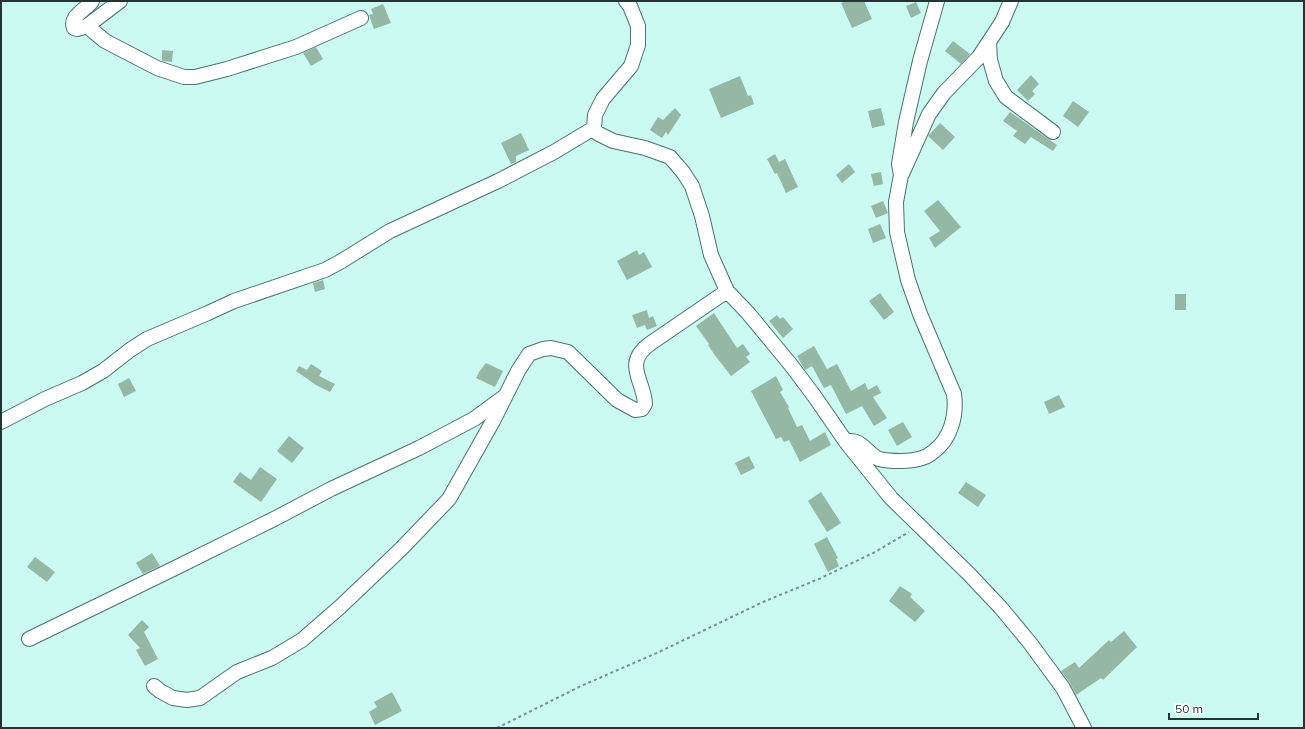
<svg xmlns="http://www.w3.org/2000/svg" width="1305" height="729" font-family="Mulish,sans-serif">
<rect width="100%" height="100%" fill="#cbfaf3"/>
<path fill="#94b8a4" d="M846,1H864L872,19L852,28L841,3Z
M916,2L921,13L911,18L906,6Z
M383,4L391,23L374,29L369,15L373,14L371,9Z
M953,41L970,54L961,64L945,51Z
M316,47L323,59L311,66L303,53Z
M162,50L173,51L172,62L162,61Z
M1031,75L1039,84L1032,91L1035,94L1028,101L1017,90Z
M740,76L748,96L751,95L754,104L721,118L709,89Z
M1073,101L1089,112L1078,127L1063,116Z
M675,108L681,115L668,135L666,132L662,138L650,130L658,117L663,120Z
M881,108L885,125L872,128L868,111Z
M1010,112L1057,145L1053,151L1031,137L1025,144L1013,136L1017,131L1003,121Z
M940,123L955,137L943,150L928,136Z
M521,133L529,150L516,156V162L511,164L501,143Z
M775,154L779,162L785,159L798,187L786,193L777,173L775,174L767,159Z
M849,164L855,172L842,183L836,175Z
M881,172L883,184L874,186L871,174Z
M938,200L961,227L935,248L929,238L940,231L924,211Z
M883,201L888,213L876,218L871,206Z
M880,224L886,238L873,243L868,229Z
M637,250L639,255L644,252L652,267L627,280L617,261Z
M323,280L325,289L315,292L313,283Z
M880,293L894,312L884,320L869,301Z
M1175,294H1186V310H1175Z
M647,310L649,318L653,316L657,326L647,330L645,325L637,328L632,315Z
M714,313L737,348L743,344L750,354L746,357L750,362L731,376L714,354L708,345L709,344L696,326Z
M777,315L780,319L783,317L793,329L783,338L769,321Z
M814,346L827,369L837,364L851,391L865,383L868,390L877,385L881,393L873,397L887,418L874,426L862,406L846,414L831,385L824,388L812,366L805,370L797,356Z
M486,363L503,371L495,387L476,378L479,372Z
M311,364L322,371L319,376L335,384L330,392L316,385L296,371L299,366L307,370Z
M776,376L783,390L780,392L789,407L788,408L797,427L802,425L810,441L825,432L831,445L800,462L789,440L784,442L781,437L776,439L751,391Z
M129,378L136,391L124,397L118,384Z
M1059,395L1065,407L1049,414L1044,402Z
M903,422L912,437L897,446L888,430Z
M289,436L304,448L292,463L277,451Z
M749,456L755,468L741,475L735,463Z
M260,467L277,479L261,502L233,482L240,472L251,480Z
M966,482L986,495L978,507L958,493Z
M821,492L841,523L827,532L808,501Z
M827,537L838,558L836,559L839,566L828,572L814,544Z
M152,553L160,566L143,574L136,563Z
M35,557L55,572L47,582L27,567Z
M900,586L912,594L910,597L925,611L915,622L889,601Z
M142,620L149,627L144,632L158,659L145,666L136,650L140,648L128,635Z
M1124,631L1137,647L1103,680L1101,678L1076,695L1070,683L1061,671L1075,662L1079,668L1109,640L1111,642Z
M392,692L402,711L375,725L369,712L377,707L374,702Z"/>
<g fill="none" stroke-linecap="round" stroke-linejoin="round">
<defs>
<path id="minor" d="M92,1C86,10 69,16 74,28L77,29L87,26L120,1
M626,1L630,6L638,26V45L631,66L603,99L595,115L594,128L597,133L613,141L645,148L670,157L683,172L692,186L702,216L711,255L727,291L748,313L791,365L815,397L846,442L891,498L969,574L1001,608L1030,643L1063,688L1084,728
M87,26L105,41L157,68L184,77H195L227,69L296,47L361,18
M989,43L990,60L996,81L1006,97L1053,132
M902,174L929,114L944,93L979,57L1002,22L1011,1
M1,422L45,399L82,383L103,371L130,350L147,339L208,313L234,301L325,270L340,262L390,231L498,181L554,152L594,128
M846,442C861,437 867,454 879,459C886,461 894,461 901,461C911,461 925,459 933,452C951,439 957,415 954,394L920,314L908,280L897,232L896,202L901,175L899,164L906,122L920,61L937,1
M29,639L171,570L274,519L331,489L419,448L474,419L504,397
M154,686L160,691L173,698L187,700L200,698L237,672L272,658L302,640L340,607L401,549L449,499L493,421L518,371L529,354L543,349L551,348L568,352L617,400L635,410L642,409L645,404C644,380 622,363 651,343L727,291"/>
</defs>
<use href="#minor" stroke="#48736e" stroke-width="16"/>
<path stroke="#72928d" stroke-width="2" stroke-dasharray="3 3" stroke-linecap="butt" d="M497,728L581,686L659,652L763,602L821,578L875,552L909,532"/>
<use href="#minor" stroke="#fff" stroke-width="14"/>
</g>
<rect width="1305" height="729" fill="none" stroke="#223532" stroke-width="4"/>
<path d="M1169 713v6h89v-6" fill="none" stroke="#223532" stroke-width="2"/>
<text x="1175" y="713" font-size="12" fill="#223532" stroke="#ffffff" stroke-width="3" paint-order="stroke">50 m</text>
</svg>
